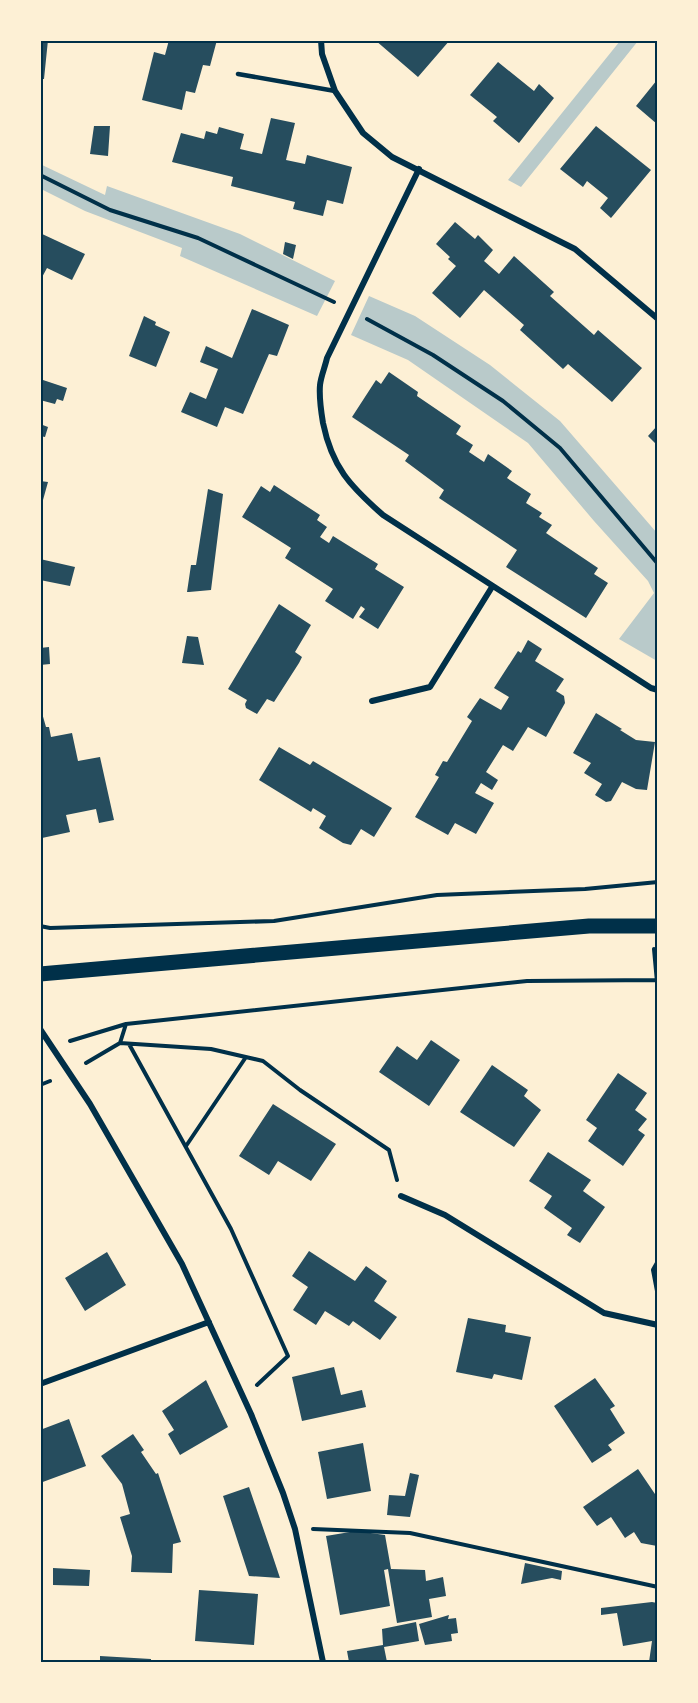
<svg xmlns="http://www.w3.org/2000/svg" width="698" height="1703" font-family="'Libre Baskerville',serif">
<rect width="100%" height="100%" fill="#fdf0d5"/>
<path fill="#b9caca" d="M620,41H638L521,187L508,180Z
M40,164L105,195L107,186L240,234L335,281L317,316L180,256L182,248L85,211L41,189Z
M369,296L415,316L490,365L560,421L657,533V661L619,639L654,593L648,581L594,521L528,443L408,360L351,335Z"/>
<path fill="#264d5e" d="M40,40H48L44,79H40Z
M169,40H217L210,66L203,65L195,93L186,91L182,110L142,100L154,52L165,55Z
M375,40H450L418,77Z
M498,62L534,91L539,84L554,98L519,143L493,121L497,117L470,95Z
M657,80V124L636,106Z
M271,118L295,123L286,160L305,164L307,155L352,167L343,204L327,200L323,216L293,209L295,202L231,186L233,177L172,162L181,133L204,139L206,131L217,134L219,127L244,134L240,149L262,154Z
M94,126H110L108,156L90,154Z
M596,126L651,170L611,218L600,208L608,198L587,181L583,187L560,169Z
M455,222L475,239L478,235L493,250L484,261L499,274L514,256L554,292L550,296L594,335L598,330L642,368L612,402L568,364L563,369L520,330L524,325L484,290L460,318L432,293L456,266L448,259L450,257L436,244Z
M40,233L85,254L72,280L47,268L40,281Z
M285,242L296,245L293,259L283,254Z
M252,309L289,325L277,356L269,354L243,414L225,407L217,427L181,412L190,392L206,399L218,369L200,362L206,346L232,358Z
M144,316L156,322L155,325L170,332L156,367L129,356Z
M389,372L418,392L417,396L461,426L456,434L473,445L469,452L484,462L488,454L512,471L507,478L531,494L526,503L542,513L539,517L552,525L546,533L598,568L594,574L608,583L586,618L506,567L517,550L439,498L444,490L405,461L409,455L352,417L376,380L381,384Z
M40,379L67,388L63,401L57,399L55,404L40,400Z
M40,424L48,427L45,437L40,436Z
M657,426V445L648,436Z
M40,481L48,482L43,500H40Z
M274,485L320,515L317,520L327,527L320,537L329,543L333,536L378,564L375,569L404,587L378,629L359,617L365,609L361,606L353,619L325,601L333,589L285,558L291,548L242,517L261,486L270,492Z
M208,489L223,494L211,590L189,592H187L191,565H196Z
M40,559L75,567L70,586L40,580Z
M279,604L311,625L295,652L302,657L299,663L274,702L267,699L257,714L246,708L245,704L247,700L228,689Z
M187,636L198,637L204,665L182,663Z
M528,640L542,649L535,661L564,679L556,691L564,696L565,703L546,737L528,727L513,751L503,745L486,772L498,780L492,790L481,783L475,793L494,803L476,834L455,823L448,835L415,817L439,777L435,775L443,761L447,762L472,721L467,717L480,698L501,710L509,697L494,688L518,651L521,653Z
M49,647L50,664L40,665V648Z
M40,706L46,727H49L51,737L72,733L78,761L100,757L114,820L99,823L96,809L66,815L70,832L42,838Z
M596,713L622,729L620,730L636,740L655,742L647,790L636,789L622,782L611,801L606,802L595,795L602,784L584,773L591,763L573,753Z
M279,747L310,765L313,761L392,808L374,837L361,829L351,845L343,843L319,828L326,816L313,808L311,812L259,780Z
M431,1040L460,1060L429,1106L379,1072L397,1046L417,1060Z
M492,1065L528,1090L524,1096L541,1110L514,1147L460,1112Z
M618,1073L647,1093L635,1110L647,1119L638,1130L645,1135L623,1166L588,1141L597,1128L586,1120Z
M273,1104L336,1144L311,1181L278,1161L269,1175L239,1156Z
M548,1152L591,1180L583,1191L605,1207L580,1243L567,1235L572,1228L544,1208L552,1196L529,1181Z
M309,1251L355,1281L366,1266L387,1281L374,1301L397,1317L380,1340L353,1321L349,1326L325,1311L316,1325L293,1310L308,1287L292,1276Z
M107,1252L126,1285L85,1311L65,1278Z
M468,1318L506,1325L505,1332L531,1337L522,1380L494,1374L492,1379L456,1372Z
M334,1367L341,1395L362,1390L366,1407L302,1421L292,1377Z
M595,1378L615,1406L610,1409L625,1433L608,1445L612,1450L592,1463L554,1406Z
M206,1380L228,1427L180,1455L168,1434L174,1430L162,1411Z
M69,1419L86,1466L40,1483V1430Z
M133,1434L144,1450L141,1452L156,1474L158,1473L181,1542L173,1544L172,1573L131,1572L132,1556L120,1517L130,1514L122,1484L101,1456Z
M363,1443L371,1491L327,1499L318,1452Z
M638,1469L657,1497V1546L641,1543L634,1532L625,1538L611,1517L597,1526L583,1507Z
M410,1473L419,1475L410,1517L387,1515L389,1495L405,1496Z
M249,1487L272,1554L280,1578L249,1576L223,1496Z
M356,1531L385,1535L391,1569L425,1570L426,1581L443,1577L446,1596L429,1599L432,1617L397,1623L388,1569L384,1570L390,1606L340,1615L326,1536Z
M525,1563L562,1571L561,1580L552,1578L521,1584Z
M53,1568L90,1570L89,1586L53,1585Z
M199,1590L258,1594L254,1645L195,1641Z
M652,1602L657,1603V1662H649L652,1641L623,1646L617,1613L601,1615V1608Z
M449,1615L448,1619L456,1618L458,1633L451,1634L452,1641L425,1645L419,1624Z
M416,1622L419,1641L384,1647L387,1662H349L347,1651L383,1645L382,1629Z
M100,1656L151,1659V1662H100Z"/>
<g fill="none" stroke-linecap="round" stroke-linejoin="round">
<path stroke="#003049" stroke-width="4" d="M40,175L110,210L198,238L334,302
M367,319L433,355L503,401L560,448L658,564
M40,926L50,928L274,921L437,895L585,889L658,882
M654,949L658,993
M70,1041L126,1024L527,981L658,980
M120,1043L211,1049L263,1061L300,1090L389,1150L397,1180
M129,1044L231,1229L288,1356L257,1385
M86,1063L120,1043L126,1024
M40,1085L50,1081
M186,1146L246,1057
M313,1529L410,1533L658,1587"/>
<path stroke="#003049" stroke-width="4.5" d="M238,74L335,91"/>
<path stroke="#003049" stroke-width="6" d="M321,40L322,54L335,91L363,133L392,157L575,249L658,319
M419,169L327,358C325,367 321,376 320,385C319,397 321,411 323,423C332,467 350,486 383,515L651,688L658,690
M372,701L430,687L492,587
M40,1029L90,1104L182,1264L251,1414L283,1493L295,1529L323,1662
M401,1196L445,1215L604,1313L658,1325
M658,1263L654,1270L658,1291
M40,1384L209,1322"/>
<path stroke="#003049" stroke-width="15" d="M40,974L589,926H658"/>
</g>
<rect width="698" height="1703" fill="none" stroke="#fdf0d5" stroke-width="84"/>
<rect x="42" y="42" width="614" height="1619" fill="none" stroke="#003049" stroke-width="2"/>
</svg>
